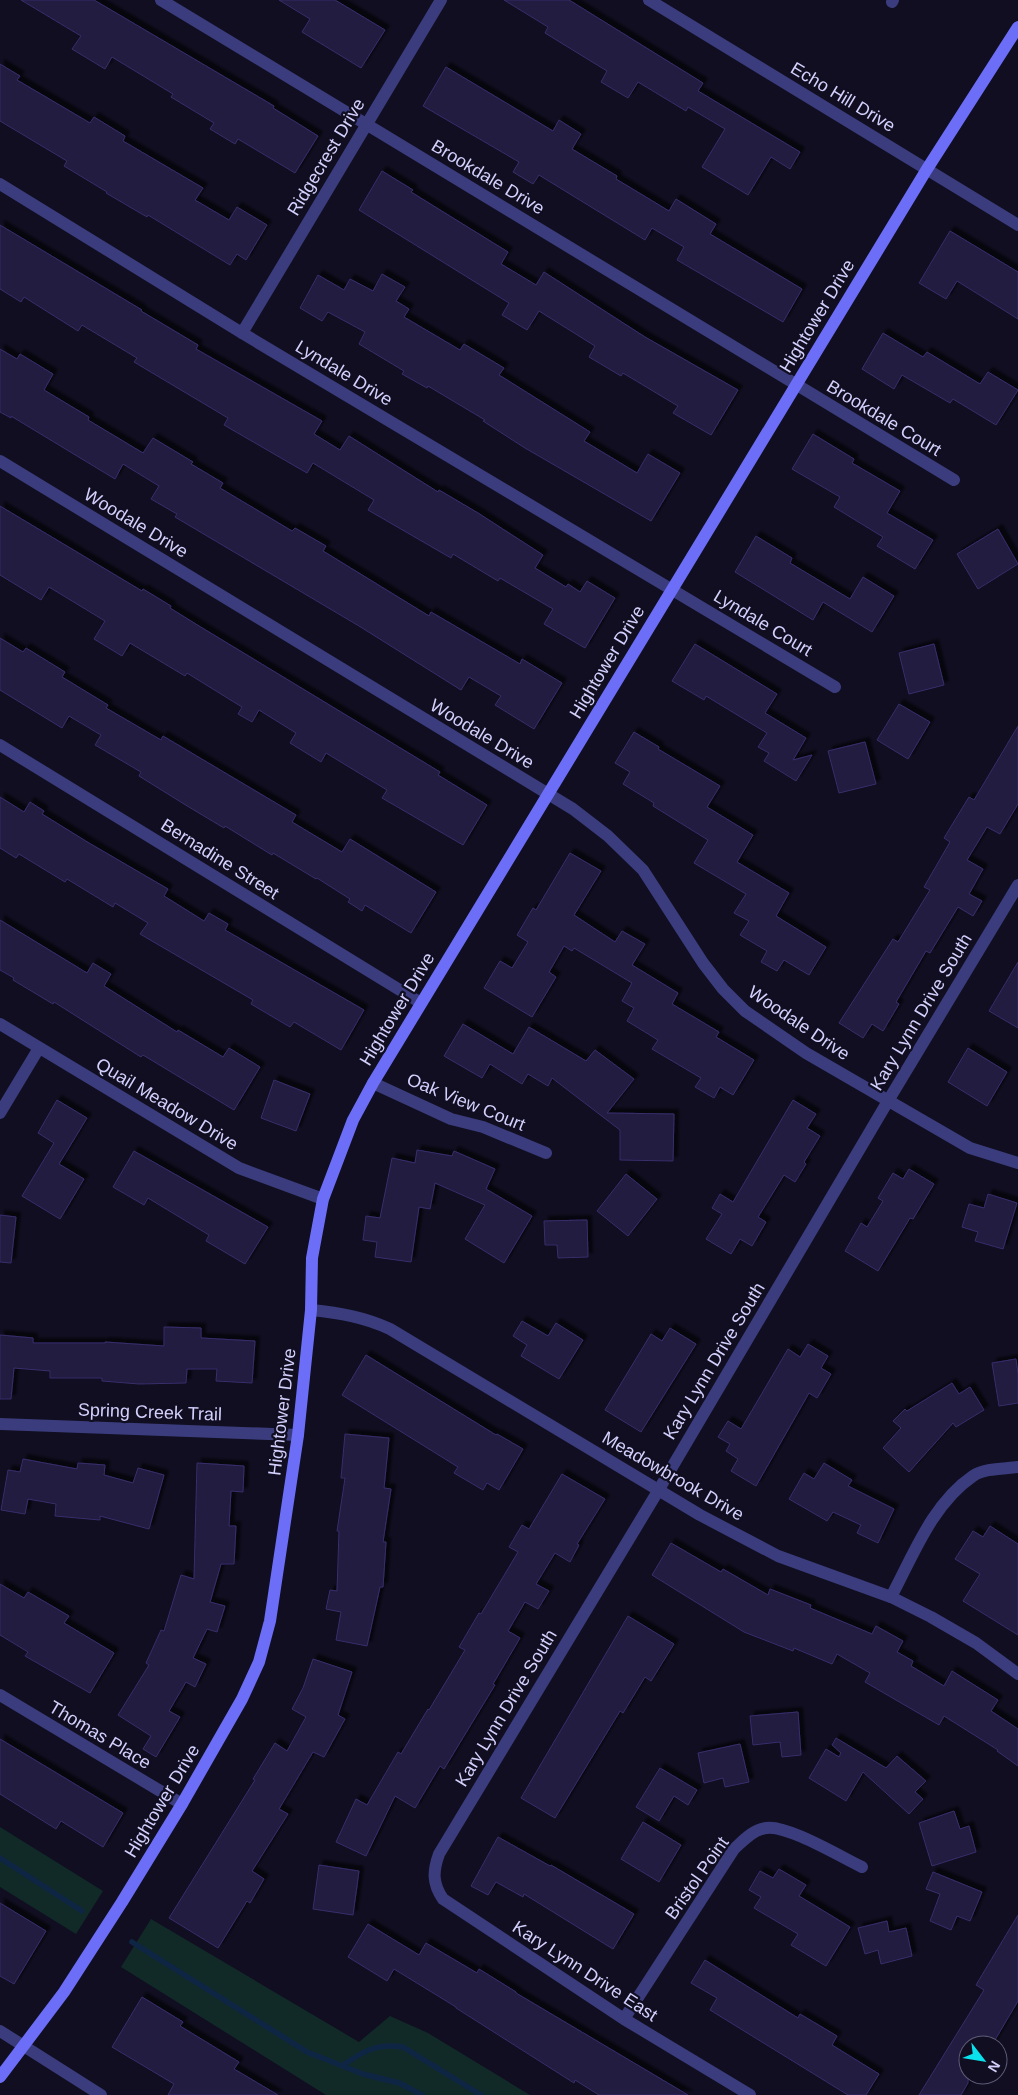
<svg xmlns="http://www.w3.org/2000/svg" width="1018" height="2095" font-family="Arial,sans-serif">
<defs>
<filter id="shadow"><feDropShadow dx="4.5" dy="-4.5" stdDeviation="1" flood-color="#0009"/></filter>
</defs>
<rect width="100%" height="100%" fill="#100e20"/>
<path fill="#112a28" d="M0,1827L103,1891L76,1934L0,1887Z
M151,1919L359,2042L390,2016L428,2033L530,2095H326L121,1967Z"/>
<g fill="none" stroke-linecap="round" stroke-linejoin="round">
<path stroke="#0f2544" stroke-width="5.5" d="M0,1858L82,1911
M132,1942L307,2052L363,2074L399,2083L422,2095
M343,2065C364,2051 377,2043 403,2047L481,2095"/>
</g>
<path fill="#211b40" stroke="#382e6b" filter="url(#shadow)" d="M21,0H94L274,106L273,108L318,136L295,173L238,139L235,144L210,129L214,123L171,97L173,94L112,57L105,69L72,49L81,36Z
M279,0H335L385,30L361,68L302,32L310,19Z
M504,0H569L703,83L698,91L800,152L790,169L771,157L748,195L702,167L725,129L688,107L686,111L638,82L628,98L601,82L607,71L545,33L548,27Z
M0,64L20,76L17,80L90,123L94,117L125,136L123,141L203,188L195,200L229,220L237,207L267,225L246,260L237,254L230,265L148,215L147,217L106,193L107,192L64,166L67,161L0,121Z
M446,67L553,131L559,120L581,134L572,149L617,176L616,179L669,211L676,199L716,224L710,234L802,289L783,322L677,260L684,247L652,228L645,240L539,175L533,184L513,172L519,162L423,106Z
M382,171L413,190L411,192L508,252L501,264L536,285L544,272L645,337L738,390L711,435L673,413L678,406L623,373L621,376L589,357L595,346L539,311L527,330L502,315L509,303L359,210Z
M0,225L142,310L141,311L198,345L196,349L322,421L314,434L340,450L349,436L438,492L439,490L478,513L543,555L535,568L566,587L568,584L580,592L587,581L615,598L585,648L544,624L553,609L500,578L498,581L453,554L451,558L368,510L374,500L313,463L307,473L224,425L228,418L134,362L137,358L82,325L78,331L24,297L21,302L0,289Z
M950,231L1018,272V319L957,281L946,299L919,283Z
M382,274L405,287L396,301L409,309L404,317L460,350L464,344L504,368L499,375L590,432L584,441L637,473L648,454L680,473L651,521L525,448L483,421L485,420L428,386L427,388L402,374L404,371L359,344L365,332L328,312L322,321L300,308L318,275L344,290L350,279L373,291Z
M883,333L923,357L927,352L980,384L988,372L1018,390L996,425L953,399L950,403L902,375L894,389L862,369Z
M0,349L17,359L20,354L53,374L44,390L89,417L88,420L143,453L153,438L193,462L191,464L223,483L220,488L292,531L295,528L326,546L323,551L429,616L431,612L520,664L522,659L562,683L534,729L495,705L501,696L469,677L461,690L359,626L175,517L177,514L151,499L159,486L123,464L115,479L11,416V418L0,412Z
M813,434L854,459L852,463L900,491L887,513L933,540L915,569L877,546L883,537L834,507L840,497L792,469Z
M0,506L142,591L143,589L171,606L170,608L199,626L440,772L438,775L487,805L463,845L382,798L387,790L326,753L321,762L290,743L296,733L259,710L252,722L238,714L242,707L187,673L185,676L130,643L122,656L94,639L105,621L49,587L41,600L0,575Z
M998,529L1018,564L978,589L957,554Z
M756,536L792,558L790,563L850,599L863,577L894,596L872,632L823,602L813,620L735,572Z
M0,638L23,652L26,648L65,672L62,677L108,705L106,708L161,740L163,736L296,815L292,822L342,852L350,839L436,892L411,933L365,905L362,911L348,902L350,899L317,878L316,879L273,853L272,855L225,826L224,828L184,804L139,776L141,772L95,745L101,735L69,716L62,728L0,690Z
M695,644L777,694L765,713L806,738L793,760L812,755L796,781L764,761L769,753L758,747L767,733L706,696L704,700L672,681Z
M934,644L944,685L909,694L899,653Z
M899,704L930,722L908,759L877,740Z
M1018,726V804L1000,834L987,827L967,860L983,869L969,894L982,901L973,916L958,907L930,953L926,951L896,1002L899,1004L883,1031L872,1024L863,1038L839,1023L893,939L898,942L930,890L924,887L950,842L944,838L969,797L974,800Z
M634,732L659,747L658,749L720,786L707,807L753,835L737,862L789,893L776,916L826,947L809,975L784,960L777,971L761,962L767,951L740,935L749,921L734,913L746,894L694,863L708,840L653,806L654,803L623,784L630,772L615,763Z
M865,742L876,784L839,793L828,751Z
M0,797L24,812L30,802L44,811L42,814L89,843L168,889L164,896L204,921L209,913L228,924L225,930L364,1010L341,1050L294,1022L290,1027L251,1004L253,1000L140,934L148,923L115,903L113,907L67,879L65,882L19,854L16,858L0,848Z
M570,853L601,871L574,915L615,942L622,931L645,944L632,965L678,993L672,1004L719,1032L716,1037L754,1060L733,1095L720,1087L714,1098L695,1087L701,1078L652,1049L658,1040L627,1021L634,1008L622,1001L632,983L574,948L572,951L564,946L549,972L556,977L532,1017L484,988L500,961L512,968L528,942L517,935L533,908L536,910Z
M0,920L87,973L93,963L111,974L104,986L177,1032L178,1030L223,1057L229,1048L260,1067L234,1110L143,1055L141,1057L54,1002L53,1004L13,980L14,978L0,970Z
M1018,962V1028L989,1011Z
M463,1024L513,1054L529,1027L586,1061L595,1050L634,1079L607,1113L674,1114L673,1161L620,1160V1130L552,1078L548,1086L528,1074L522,1084L490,1064L482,1078L444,1056Z
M968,1048L1007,1072L987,1106L948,1082Z
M274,1080L310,1094L296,1131L261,1118Z
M57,1100L87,1118L59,1164L84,1179L60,1219L22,1196L54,1143L38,1133Z
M793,1100L816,1114L807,1128L820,1136L804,1162L806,1164L795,1182L784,1175L758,1217L766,1222L752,1246L740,1239L731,1254L706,1239L722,1214L712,1208L720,1194L733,1202Z
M417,1150L452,1156L454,1151L495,1169L486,1189L532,1216L504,1263L465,1239L485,1205L435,1183L430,1209L419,1207L411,1262L375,1257L377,1242L363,1240L366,1216L380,1218L392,1158L415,1163Z
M134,1151L268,1227L245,1264L206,1241L209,1235L148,1198L144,1205L113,1187Z
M909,1169L934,1184L913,1219L910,1218L878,1271L845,1251L861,1223L867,1227L883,1201L878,1198L893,1173L903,1179Z
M626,1174L657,1199L628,1236L597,1211Z
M988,1194L1017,1203L1003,1249L975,1241L978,1232L962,1227L969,1204L984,1208Z
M0,1215L16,1217L11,1263L0,1262Z
M587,1220L588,1257L558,1258L557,1245H545L544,1221Z
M522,1321L548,1336L556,1323L583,1340L559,1379L521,1356L527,1345L513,1336Z
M164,1327L201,1328V1338L255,1341L252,1383L216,1381L217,1369H187L186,1383L139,1384L102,1381V1378H50V1371L14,1368L11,1399H0V1335L33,1338V1343H105V1342L164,1346Z
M670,1328L696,1344L641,1432L605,1410L651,1334L662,1341Z
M808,1344L828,1356L821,1368L831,1374L817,1398L809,1393L756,1486L731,1471L738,1459L726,1451L730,1444L718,1437L728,1421L741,1429L788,1349L800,1357Z
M366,1355L496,1435L497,1434L523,1449L499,1490L487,1483L483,1490L454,1473L458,1467L342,1395Z
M1016,1359L1018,1374V1403L999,1406L992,1363Z
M952,1383L959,1394L970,1387L984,1410L956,1427L953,1423L909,1472L883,1448L901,1428L893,1421L905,1409L907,1411Z
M345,1434L389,1438L384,1488L391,1489L383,1542H386L383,1587H380L367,1646L336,1640L341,1612L326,1609L330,1590L337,1591L339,1531H337L345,1478H341Z
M23,1459L77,1469L78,1463L105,1465L104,1475L133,1483L138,1468L164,1475L149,1529L100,1516V1520L55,1516L56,1504L28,1499L25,1514L1,1510L8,1470L20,1472Z
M197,1463L244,1466L243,1492L231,1491L229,1526H236L234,1564H221L210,1602L225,1606L217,1632L207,1629L193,1658L206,1664L195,1687L186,1682L169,1711L180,1717L156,1757L143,1749L151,1736L118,1715L149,1665L146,1663L161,1630L164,1631L181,1575L194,1579Z
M824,1463L852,1480L848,1486L894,1509L878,1543L857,1533L861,1525L833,1512L827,1521L789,1499L804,1473L814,1479Z
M562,1474L605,1499L577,1544L579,1545L570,1562L555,1553L536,1584L549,1591L538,1609L525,1602L508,1631L520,1638L493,1684L495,1685L444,1769L440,1766L415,1808L395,1796L366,1856L336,1842L356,1799L367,1805L398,1752L401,1754L428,1709L429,1710L465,1650L459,1647L479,1613L481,1614L518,1552L509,1547L522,1525L529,1529Z
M990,1526L1018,1544V1635L963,1601L980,1574L955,1559L973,1531L983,1537Z
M671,1543L721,1572L723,1569L768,1595L770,1589L811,1605L810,1608L872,1634L876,1626L903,1641L897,1652L913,1661L911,1666L944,1686L952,1671L998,1700L991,1711L1018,1729V1766L997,1751L998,1750L944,1716L939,1725L865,1682L870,1673L837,1654L832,1664L794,1648L793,1651L744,1632L652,1575Z
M0,1584L24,1598L28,1592L69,1616L64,1623L114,1653L90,1693L25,1656L28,1652L0,1635Z
M628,1616L674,1644L651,1681L645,1677L623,1713L620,1711L555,1818L521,1798Z
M313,1659L352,1672L338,1715L345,1719L324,1757L313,1752L279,1809L288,1814L252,1871L264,1879L250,1903L247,1901L218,1948L169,1918L255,1780L253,1779L275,1743L287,1751L306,1717L292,1709L303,1688Z
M798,1712L801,1755L782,1757L780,1742L753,1745L750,1716Z
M836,1738L886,1768L897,1756L926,1781L915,1792L923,1799L909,1814L863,1772L846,1801L809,1778L826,1749L839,1757L841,1753L832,1745Z
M0,1739L123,1813L103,1847L61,1821L56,1829L0,1794Z
M740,1744L749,1782L725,1787L723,1778L704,1783L698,1753Z
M660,1768L697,1790L688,1805L674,1796L659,1821L636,1807Z
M954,1811L960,1829L969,1826L976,1852L932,1866L919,1823Z
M643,1822L681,1845L659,1882L621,1859Z
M498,1837L550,1866L551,1865L634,1914L613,1949L524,1894L523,1897L496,1882L488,1895L471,1886Z
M319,1865L359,1871L353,1915L313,1909Z
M779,1869L806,1885L799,1896L850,1927L826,1966L791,1945L798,1934L754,1908L761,1897L749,1890L760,1871L773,1878Z
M933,1872L982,1892L970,1921L957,1916L951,1930L930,1921L940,1894L926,1889Z
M0,1903L46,1931L14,1984L0,1976Z
M1018,1915V2001L992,2045H968V2083L961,2095H919L984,1990L976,1985Z
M887,1921L889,1932L906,1928L912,1956L881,1964L878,1950L865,1954L858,1928Z
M368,1924L419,1955L426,1943L477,1973L479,1969L516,1992V1993L688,2095H599L575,2080L574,2083L456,2008V2007L394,1969L387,1981L348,1957Z
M705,1960L798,2018L800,2014L837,2036L832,2045L879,2074L866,2095H848L710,2010L717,1998L691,1983Z
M142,1997L183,2022L180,2026L239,2062L234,2069L278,2095H168L174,2084L112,2047Z"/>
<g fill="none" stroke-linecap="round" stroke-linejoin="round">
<path stroke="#3b3c7d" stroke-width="12" d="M161,0L954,480
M649,0L1018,225
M892,2L893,0
M0,184L242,333L835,687
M242,333L441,0
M0,461L573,809L608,836L643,870L703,963L723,989L745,1011L806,1053L970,1148L1018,1163
M0,745L421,1003
M0,1024L239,1168L323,1199
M373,1083L451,1119L483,1127L546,1153
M0,1113L39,1048
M0,1424L298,1435
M891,1597C913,1556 932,1504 973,1476C985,1468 1004,1469 1018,1467
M0,1695L182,1804
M624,2019L734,1849C743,1841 752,1830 766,1828C786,1824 841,1857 862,1867
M0,2031L101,2095
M750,2095L624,2019L443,1899C432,1883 433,1871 439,1854L658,1491L888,1101L1018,885"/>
<path stroke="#3b3c7d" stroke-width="12" d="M311,1310C340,1313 364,1317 390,1329L700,1515L778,1556L891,1597L931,1617L976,1643L1018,1674"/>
<path stroke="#6c6ef8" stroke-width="12" d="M0,2077L64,1992L122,1902L182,1804L242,1699L259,1662L270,1621L298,1435L311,1310L312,1258L323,1199L353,1120L373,1083L927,169L1018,27"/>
</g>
<g text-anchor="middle" stroke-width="4.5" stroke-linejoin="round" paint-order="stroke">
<g font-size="18" fill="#d3d0fd" stroke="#100e20">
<text transform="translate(843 97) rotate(31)" y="6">Echo Hill Drive</text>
<text transform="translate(326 157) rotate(-59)" y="6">Ridgecrest Drive</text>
<text transform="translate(488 177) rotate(31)" y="6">Brookdale Drive</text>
<text transform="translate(817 316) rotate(-59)" y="6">Hightower Drive</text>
<text transform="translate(344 373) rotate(31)" y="6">Lyndale Drive</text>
<text transform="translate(884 418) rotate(31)" y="6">Brookdale Court</text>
<text transform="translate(136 523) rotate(31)" y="6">Woodale Drive</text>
<text transform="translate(763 623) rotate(31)" y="6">Lyndale Court</text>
<text transform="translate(607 662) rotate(-59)" y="6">Hightower Drive</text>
<text transform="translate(482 734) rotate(31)" y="6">Woodale Drive</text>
<text transform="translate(220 859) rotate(32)" y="6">Bernadine Street</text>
<text transform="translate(397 1009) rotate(-59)" y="6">Hightower Drive</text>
<text transform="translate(921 1012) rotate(-59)" y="6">Kary Lynn Drive South</text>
<text transform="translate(799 1023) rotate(34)" y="6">Woodale Drive</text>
<text transform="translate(466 1102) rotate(22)" y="6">Oak View Court</text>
<text transform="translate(167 1104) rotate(31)" y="6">Quail Meadow Drive</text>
<text transform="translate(714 1361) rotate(-59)" y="6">Kary Lynn Drive South</text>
<text transform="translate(150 1412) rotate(2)" y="6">Spring Creek Trail</text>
<text transform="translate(282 1412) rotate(-83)" y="6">Hightower Drive</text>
<text transform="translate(673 1476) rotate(30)" y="6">Meadowbrook Drive</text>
<text transform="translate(506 1708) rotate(-59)" y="6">Kary Lynn Drive South</text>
<text transform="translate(100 1735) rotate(31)" y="6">Thomas Place</text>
<text transform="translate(162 1801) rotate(-59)" y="6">Hightower Drive</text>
<text transform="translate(697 1878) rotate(-55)" y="6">Bristol Point</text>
<text transform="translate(585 1971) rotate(33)" y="6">Kary Lynn Drive East</text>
</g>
</g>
<g transform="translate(983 2060) rotate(121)"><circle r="24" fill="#100e20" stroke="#5e5c78"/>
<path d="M0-4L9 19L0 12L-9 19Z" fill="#0be1ed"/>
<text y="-8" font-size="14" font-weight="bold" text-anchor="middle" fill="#d3d0fd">N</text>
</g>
</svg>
